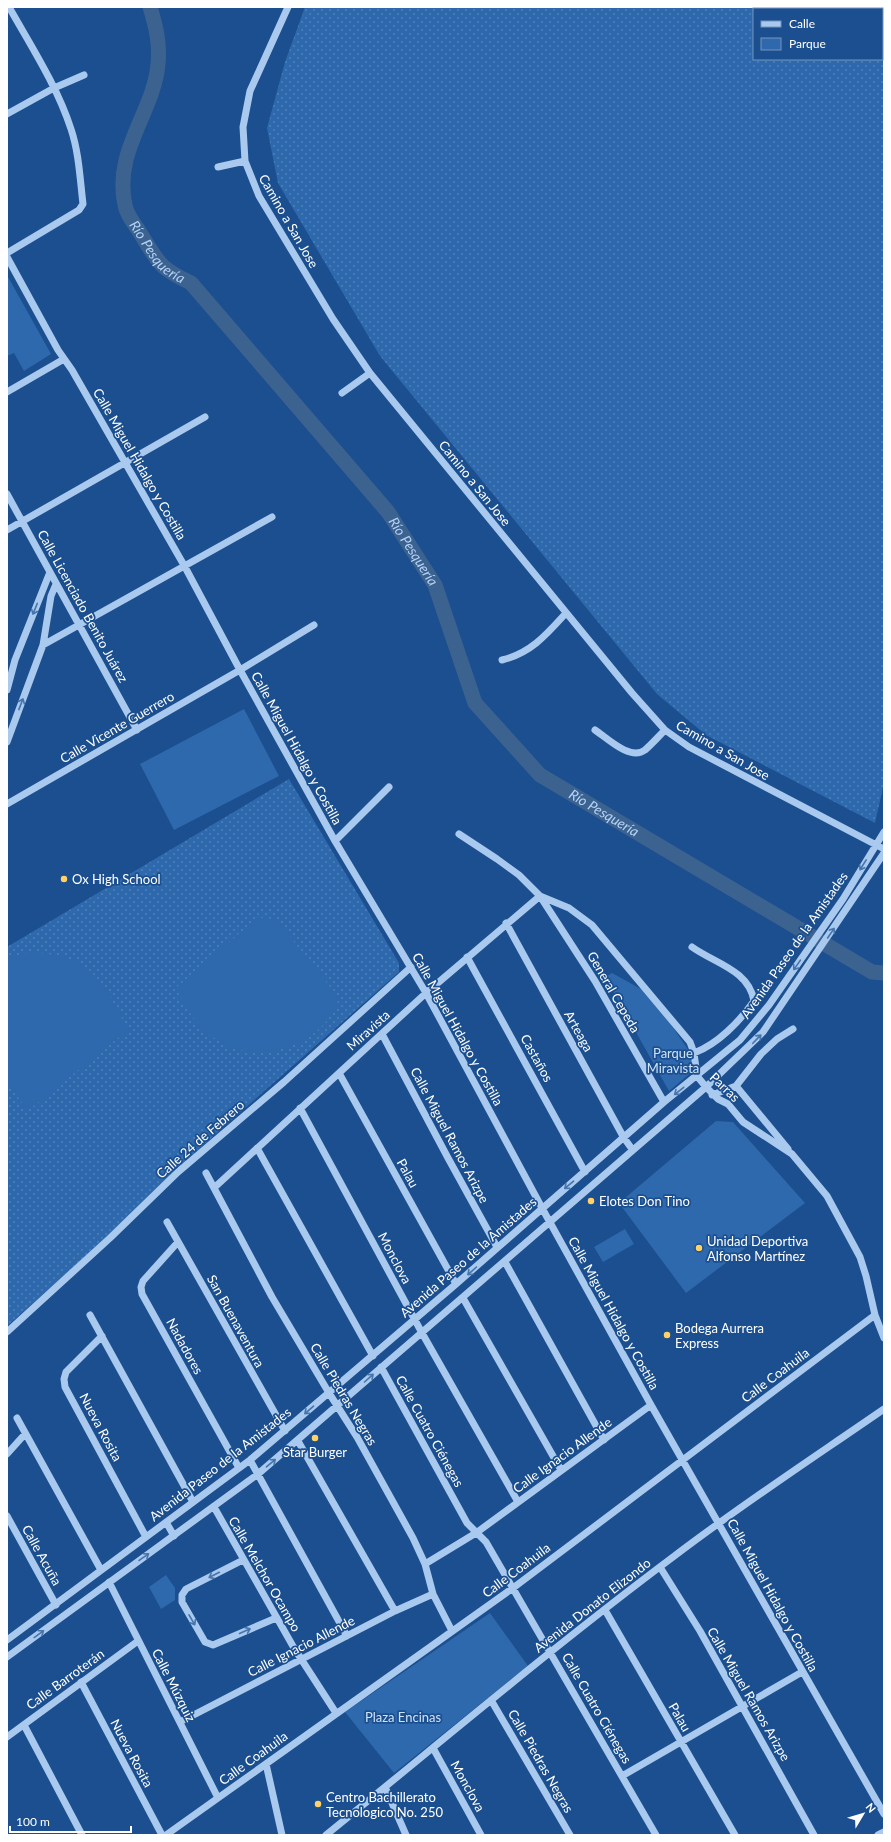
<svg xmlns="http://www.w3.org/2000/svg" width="891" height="1842" font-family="Lato,sans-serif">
<defs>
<pattern id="grass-dots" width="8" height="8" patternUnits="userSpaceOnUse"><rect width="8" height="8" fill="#2e69ad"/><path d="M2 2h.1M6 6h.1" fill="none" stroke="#4d80b9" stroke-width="1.8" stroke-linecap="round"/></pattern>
</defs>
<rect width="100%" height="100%" fill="#1b4f8f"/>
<path fill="url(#grass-dots)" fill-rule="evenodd" d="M305,7H884V783L875,823L706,735L657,694L380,356L278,183L267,128L285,62ZM754,9H882V59H754Z
M289,779L399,963V972L181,1165L108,1237L7,1326V947Z"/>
<path fill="#2e69ad" d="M7,275L51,354L24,371L14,353L7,356Z
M244,709L279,776L174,830L140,764Z
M261,918L273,919L278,922L339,998C326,1041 269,1064 228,1046C203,1035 187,1012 176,988L256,919Z
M28,953C90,953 102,980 128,1030L31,1108H26L7,1082V958Z
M612,973L641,989L668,1020L699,1066L669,1091L605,977Z
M716,1121L733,1122L805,1203L686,1293L619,1203Z
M625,1229L634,1244L603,1262L594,1247Z
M166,1575L175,1588V1600L161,1609L149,1587Z
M490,1613L528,1666L394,1773L345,1712Z"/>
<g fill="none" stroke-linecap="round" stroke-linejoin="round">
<path stroke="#3c6290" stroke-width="15" id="s1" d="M150,7C156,27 160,43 158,64C154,112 113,151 125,205C127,217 136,225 142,236C160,265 160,268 191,283L388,512L435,585L475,703L540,775L872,972L884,973"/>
<path stroke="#a9c9ee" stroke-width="7" d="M288,7L250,91L243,127L245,161L259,196L333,319L370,373L632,693L665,730L689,747L884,849
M7,114L54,88L84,75
M218,167L245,161
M7,253L79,210L83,204C80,179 79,153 71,129C57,86 31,46 9,7
M7,257L58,350L72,370L185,567L240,670L335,841L426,993L542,1208L651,1405L884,1814
M7,392L64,359
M342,393L370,373
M7,494L137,730
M7,530L205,417
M43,645L272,517
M502,660C531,653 547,634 566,613
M7,690L15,660L50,572
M595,730C607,738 630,761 645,750C652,744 659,736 665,730
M7,742L43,645L51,596L56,584
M7,804L240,670L314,625
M459,834L497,859L519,875L540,896L569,908L592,925L690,1042L694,1053L697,1076L706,1087L718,1099L728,1104L743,1122L792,1154L827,1196L860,1257L866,1276L875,1315L884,1338
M335,841L389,787
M506,923L624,1138L632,1149
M692,947C714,963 749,970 754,1001C740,1021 718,1044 694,1053
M467,957L585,1172
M382,1034L448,1158L497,1247
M339,1073L456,1284
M736,1086L788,1149
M712,1095L736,1086L761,1054L777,1039L793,1029
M300,1108L422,1333L518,1502
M257,1148L373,1356
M206,1173L272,1297L329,1393L357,1437L413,1538L425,1564L433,1594L452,1631
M215,1187L426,993L540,896L595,981L664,1102
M167,1222L285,1431
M178,1242L143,1281L141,1287L142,1294L239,1468
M505,1262L604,1440
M463,1298L561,1470
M90,1315L193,1502
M7,1332L110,1238L178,1172L284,1082L411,967
M102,1336L66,1372L64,1379L65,1387L146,1537
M381,1367L467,1523L486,1542L656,1835
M17,1418L101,1570
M298,1441L395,1611
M7,1454L25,1434
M250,1460L347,1636
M214,1507L294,1648L336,1713
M7,1516L56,1605
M166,1522L174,1536
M243,1560L186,1589L182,1595V1602L205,1642L213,1645L276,1618
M425,1564L476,1533L651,1405
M660,1567L700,1631L814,1835
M109,1582L218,1798
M605,1610L735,1835
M7,1640L250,1460L456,1284L664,1102L740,1040L769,1005L843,899L884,832
M7,1657L258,1474L706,1087L763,1032L884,853
M81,1682L162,1835
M491,1700L570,1835
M180,1722L395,1611L433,1594
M24,1725L82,1835
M7,1737L138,1641
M433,1748L481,1835
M266,1764L282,1835
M622,1776L802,1672
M385,1787L406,1835
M166,1835L513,1588L875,1315
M326,1835C441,1742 554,1646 673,1557C741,1505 813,1458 884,1409
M878,1835L884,1832"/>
</g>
<defs><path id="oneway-shaft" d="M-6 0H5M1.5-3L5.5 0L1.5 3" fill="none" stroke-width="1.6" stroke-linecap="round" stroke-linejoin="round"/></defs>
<g stroke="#4674ac">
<use href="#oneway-shaft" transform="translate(35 609) rotate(112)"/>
<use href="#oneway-shaft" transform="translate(21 704) rotate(-69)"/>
<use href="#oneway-shaft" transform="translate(863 865) rotate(122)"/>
<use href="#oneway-shaft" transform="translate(831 933) rotate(-56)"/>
<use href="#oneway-shaft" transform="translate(797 965) rotate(125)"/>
<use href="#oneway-shaft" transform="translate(757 1039) rotate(-46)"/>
<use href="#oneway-shaft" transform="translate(679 1091) rotate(142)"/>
<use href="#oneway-shaft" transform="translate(569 1185) rotate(140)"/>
<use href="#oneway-shaft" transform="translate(472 1271) rotate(138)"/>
<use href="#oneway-shaft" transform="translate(369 1378) rotate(-42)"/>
<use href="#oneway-shaft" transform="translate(309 1410) rotate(139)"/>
<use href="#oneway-shaft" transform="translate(271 1463) rotate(-40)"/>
<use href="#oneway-shaft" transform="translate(144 1557) rotate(-35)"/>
<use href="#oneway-shaft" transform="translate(214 1575) rotate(153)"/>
<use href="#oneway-shaft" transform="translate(192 1620) rotate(60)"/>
<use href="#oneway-shaft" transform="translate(245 1631) rotate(-24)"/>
<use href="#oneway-shaft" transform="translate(39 1634) rotate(-36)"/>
</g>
<g fill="#ffd166" stroke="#1b4f8f" stroke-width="1.5">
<circle cx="64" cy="879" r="4"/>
<circle cx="591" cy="1201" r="4"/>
<circle cx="699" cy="1248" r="4"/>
<circle cx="667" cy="1335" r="4"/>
<circle cx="315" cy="1438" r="4"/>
<circle cx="318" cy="1804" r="4"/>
</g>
<g text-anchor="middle" stroke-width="3.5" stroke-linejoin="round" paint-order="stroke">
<g font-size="13" fill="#fff" stroke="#1b4f8f">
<text transform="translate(289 221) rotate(60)" y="5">Camino a San Jose</text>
<text transform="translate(140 464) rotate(60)" y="5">Calle Miguel Hidalgo y Costilla</text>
<text transform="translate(475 483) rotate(51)" y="5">Camino a San Jose</text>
<text transform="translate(83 606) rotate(61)" y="5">Calle Licenciado Benito Juárez</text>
<text transform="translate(117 727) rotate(-30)" y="5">Calle Vicente Guerrero</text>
<text transform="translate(297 748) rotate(61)" y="5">Calle Miguel Hidalgo y Costilla</text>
<text transform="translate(723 750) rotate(30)" y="5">Camino a San Jose</text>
<text transform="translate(794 945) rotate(-55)" y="5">Avenida Paseo de la Amistades</text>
<text transform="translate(614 992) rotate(60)" y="5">General Cepeda</text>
<text transform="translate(458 1029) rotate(61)" y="5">Calle Miguel Hidalgo y Costilla</text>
<text transform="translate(368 1030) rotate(-42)" y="5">Miravista</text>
<text transform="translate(579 1031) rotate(61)" y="5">Arteaga</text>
<text transform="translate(537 1058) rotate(61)" y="5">Castaños</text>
<text transform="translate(725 1087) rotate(44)" y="5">Parras</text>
<text transform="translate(450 1135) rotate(62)" y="5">Calle Miguel Ramos Arizpe</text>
<text transform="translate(200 1139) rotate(-41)" y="5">Calle 24 de Febrero</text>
<text transform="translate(408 1173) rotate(61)" y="5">Palau</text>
<text transform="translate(468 1257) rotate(-41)" y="5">Avenida Paseo de la Amistades</text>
<text transform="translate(395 1258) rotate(62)" y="5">Monclova</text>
<text transform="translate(614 1313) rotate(61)" y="5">Calle Miguel Hidalgo y Costilla</text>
<text transform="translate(236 1321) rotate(61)" y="5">San Buenaventura</text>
<text transform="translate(185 1346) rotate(61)" y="5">Nadadores</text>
<text transform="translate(775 1375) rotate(-37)" y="5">Calle Coahuila</text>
<text transform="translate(344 1394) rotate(59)" y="5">Calle Piedras Negras</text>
<text transform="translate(101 1427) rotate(62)" y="5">Nueva Rosita</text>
<text transform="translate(430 1431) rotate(61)" y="5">Calle Cuatro Ciénegas</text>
<text transform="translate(562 1455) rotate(-36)" y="5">Calle Ignacio Allende</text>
<text transform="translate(220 1464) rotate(-38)" y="5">Avenida Paseo de la Amistades</text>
<text transform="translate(42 1555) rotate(61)" y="5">Calle Acuña</text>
<text transform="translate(516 1570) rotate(-37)" y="5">Calle Coahuila</text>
<text transform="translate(265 1574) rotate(60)" y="5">Calle Melchor Ocampo</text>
<text transform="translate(773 1595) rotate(61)" y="5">Calle Miguel Hidalgo y Costilla</text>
<text transform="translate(592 1605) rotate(-38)" y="5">Avenida Donato Elizondo</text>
<text transform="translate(301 1646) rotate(-27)" y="5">Calle Ignacio Allende</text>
<text transform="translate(65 1679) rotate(-36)" y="5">Calle Barroterán</text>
<text transform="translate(174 1685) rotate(63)" y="5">Calle Múzquiz</text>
<text transform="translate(749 1694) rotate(60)" y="5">Calle Miguel Ramos Arizpe</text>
<text transform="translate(597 1708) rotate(60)" y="5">Calle Cuatro Ciénegas</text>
<text transform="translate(680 1717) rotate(60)" y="5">Palau</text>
<text transform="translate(132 1753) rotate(62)" y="5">Nueva Rosita</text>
<text transform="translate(253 1758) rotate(-36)" y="5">Calle Coahuila</text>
<text transform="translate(541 1761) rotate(60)" y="5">Calle Piedras Negras</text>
<text transform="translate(468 1786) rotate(61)" y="5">Monclova</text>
</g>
<g font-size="13" fill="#fff" stroke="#1b4f8f" text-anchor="start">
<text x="72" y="884">Ox High School</text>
<text x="599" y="1206">Elotes Don Tino</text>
<text x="707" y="1246">Unidad Deportiva<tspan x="707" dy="15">Alfonso Martínez</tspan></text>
<text x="675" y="1333">Bodega Aurrera<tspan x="675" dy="15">Express</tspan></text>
<text x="315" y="1457" text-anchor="middle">Star Burger</text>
<text x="326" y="1802">Centro Bachillerato<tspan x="326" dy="15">Tecnologico No. 250</tspan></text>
</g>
<g font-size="13" fill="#cfe3fa" stroke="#1b4f8f">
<text x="673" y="1058">Parque<tspan x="673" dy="15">Miravista</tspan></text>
<text x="403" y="1722">Plaza Encinas</text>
</g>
<g font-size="14" font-style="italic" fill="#b5d3f5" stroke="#1b4f8f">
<text dy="5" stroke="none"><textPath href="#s1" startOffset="263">Río Pesquería</textPath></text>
<text dy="5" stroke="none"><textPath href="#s1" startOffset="659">Río Pesquería</textPath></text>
<text dy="5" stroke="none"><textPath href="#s1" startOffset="995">Río Pesquería</textPath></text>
</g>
</g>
<rect width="891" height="1842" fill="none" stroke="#ffffff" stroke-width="16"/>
<rect x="753" y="8" width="130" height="52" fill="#1b4f8f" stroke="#7695bc"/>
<rect x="761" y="21" width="20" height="6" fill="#a9c9ee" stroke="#7695bc"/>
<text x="789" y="28" font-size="12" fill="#ffffff">Calle</text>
<rect x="761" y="38" width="20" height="12" fill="#2e69ad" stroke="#7695bc"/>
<text x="789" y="48" font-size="12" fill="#ffffff">Parque</text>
<g transform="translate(863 1814) rotate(52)" stroke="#1b4f8f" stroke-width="3" paint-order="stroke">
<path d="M0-3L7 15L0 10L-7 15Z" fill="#ffffff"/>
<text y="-6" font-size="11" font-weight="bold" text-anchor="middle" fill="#ffffff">N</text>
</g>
<path d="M10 1826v6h121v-6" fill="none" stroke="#ffffff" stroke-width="2"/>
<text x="16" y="1826" font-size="12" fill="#ffffff" stroke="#1b4f8f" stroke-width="3" paint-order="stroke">100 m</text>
</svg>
